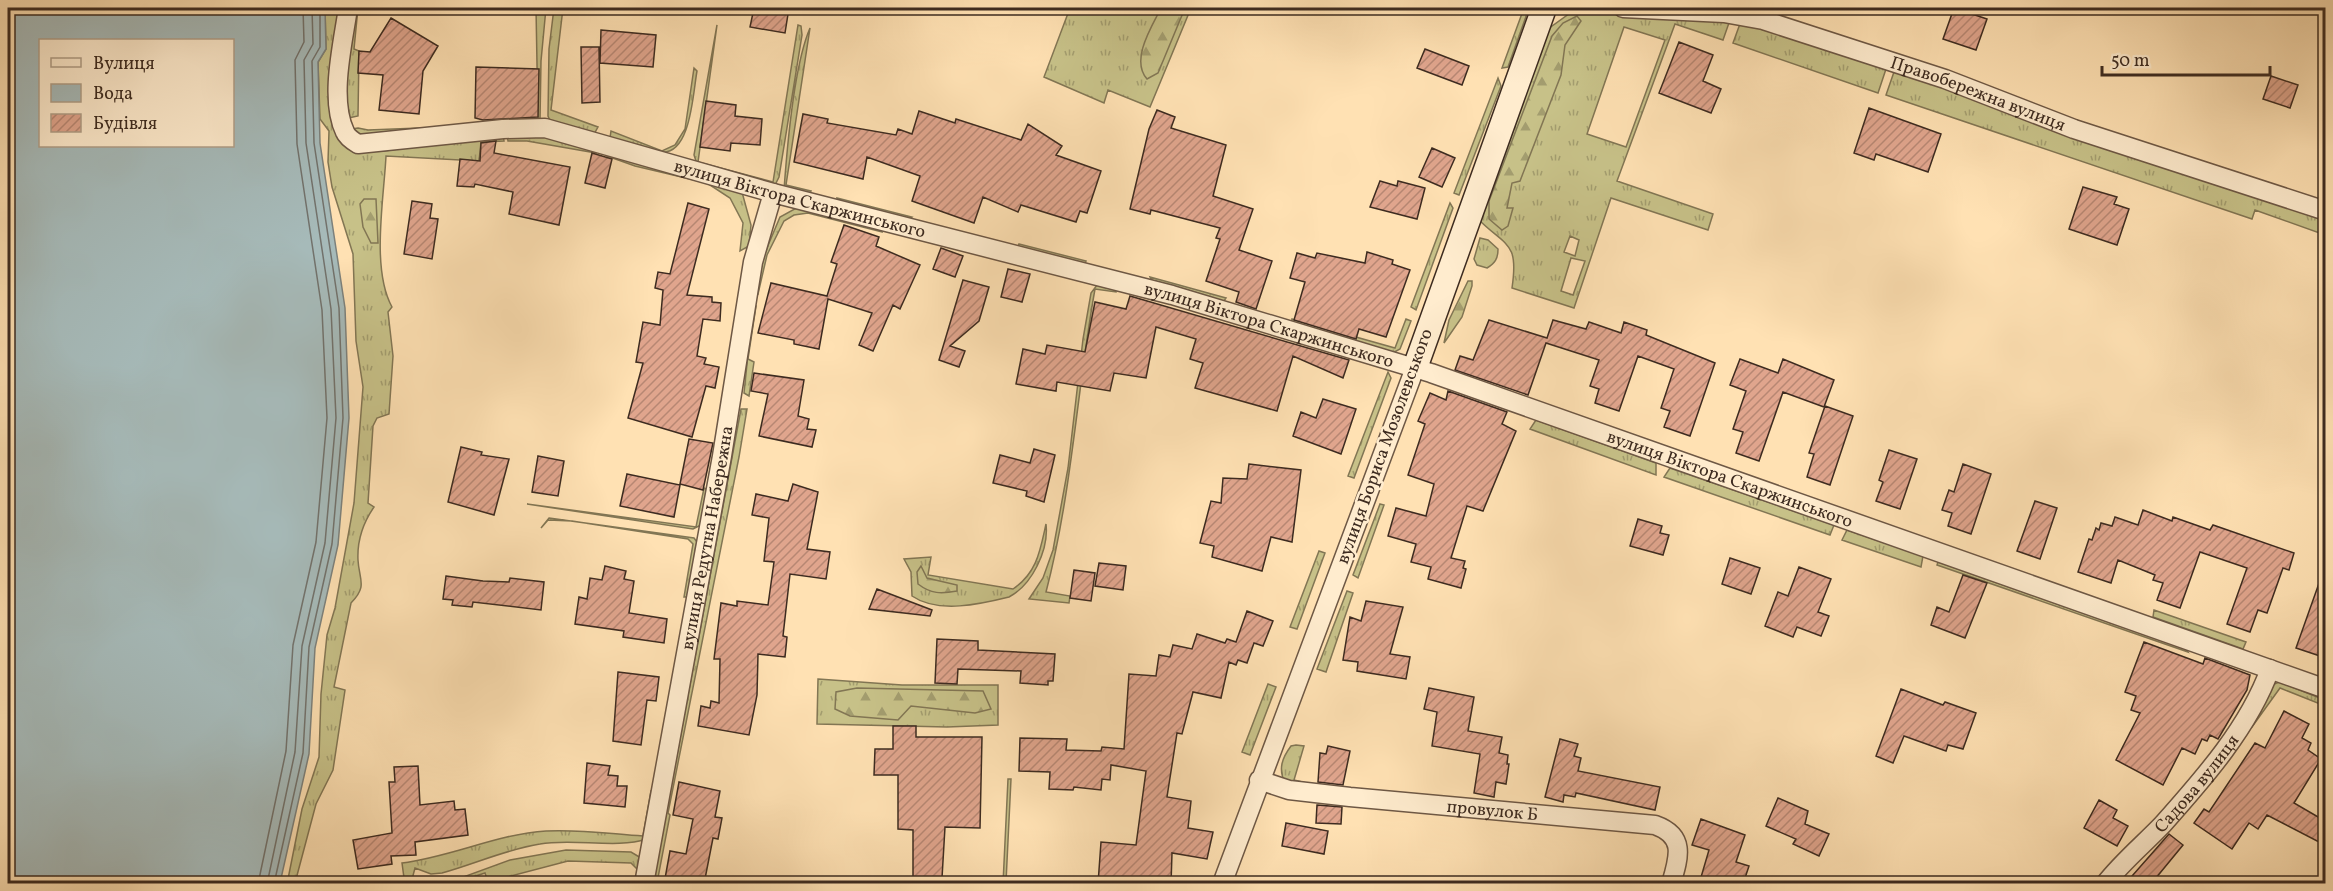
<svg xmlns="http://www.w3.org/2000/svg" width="2333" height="891" font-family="Vollkorn,serif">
<defs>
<pattern id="grass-tufts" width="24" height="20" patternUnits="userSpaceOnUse" patternTransform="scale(1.5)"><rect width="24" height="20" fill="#c7c188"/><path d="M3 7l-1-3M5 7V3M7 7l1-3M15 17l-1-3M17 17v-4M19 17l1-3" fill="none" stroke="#a39d6f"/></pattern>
<pattern id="forest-firs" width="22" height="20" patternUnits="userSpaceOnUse" patternTransform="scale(1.5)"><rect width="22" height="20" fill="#c7c188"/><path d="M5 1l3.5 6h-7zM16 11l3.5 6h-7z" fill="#a39d6f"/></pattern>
<pattern id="building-hatch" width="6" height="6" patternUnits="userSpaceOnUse" patternTransform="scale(1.5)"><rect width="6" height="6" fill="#e0a58d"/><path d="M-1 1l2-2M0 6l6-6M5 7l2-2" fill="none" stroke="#b78773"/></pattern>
</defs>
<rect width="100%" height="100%" fill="#ffe1b3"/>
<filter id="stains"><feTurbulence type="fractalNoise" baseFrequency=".00333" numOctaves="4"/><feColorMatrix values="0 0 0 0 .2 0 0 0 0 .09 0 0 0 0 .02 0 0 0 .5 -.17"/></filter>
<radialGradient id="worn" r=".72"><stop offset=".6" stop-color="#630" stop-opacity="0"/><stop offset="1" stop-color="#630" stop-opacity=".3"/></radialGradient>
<path fill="url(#grass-tufts)" stroke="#827654" stroke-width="1.5" fill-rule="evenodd" d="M325,8H342L334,93L359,149L384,151L503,134L504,141L481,142L479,161L386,156C384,198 371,269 392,307L388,312L393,356L389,414L377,418L373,426L368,503L374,507C363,523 357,540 358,560C359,580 368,586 351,603L334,687L345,690L333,770L316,804L295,883L287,884L302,809L319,757L321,694L327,635L335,608L354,503L363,387L356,341L353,254L332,187L328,162L329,131L320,119L318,62L326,49Z
M352,8H358L354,49L359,51L358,116L348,118L345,101Z
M536,8H546L541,61L540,121L538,120Z
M554,8H563L551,110L598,127L594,134L550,121L548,116L549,49Z
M1070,8H1191L1150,107L1108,90L1104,103L1044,77Z
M1524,8H1529L1508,67L1502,68Z
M1589,9L1730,20L1723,40L1675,24L1617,181L1713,214L1708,230L1611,198L1574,308L1512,288C1519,241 1506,247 1478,219L1548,29L1573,11ZM1624,27L1665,40L1626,147L1587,134ZM1570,236L1579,240L1575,256L1564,252ZM1571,258L1585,261L1573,295L1561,291Z
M1741,21L1887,66L1878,93L1733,43Z
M717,25L698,162L773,182L798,25L801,26L802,35L779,177L774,187L697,164L694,155Z
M810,28L786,185L811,191L808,196L784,190C787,148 794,65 810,28Z
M694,68L697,71C693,92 691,157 660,152C643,150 626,143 610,138L611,131L662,151L675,145L685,129Z
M1895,69L2325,215V235L2255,210L2252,219L1886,95Z
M1498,78L1501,86L1459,195L1454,193Z
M358,128L368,130L419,128L420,130C399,133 367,144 351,129Z
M529,133L594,148L596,153L527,141H508L507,134Z
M608,152L742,192L751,225L749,246L740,251L743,223L730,198L707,183L635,166L607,156Z
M837,198L912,217L907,221L838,203Z
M1450,203L1453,208L1416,310L1411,307Z
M800,206L881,228L882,232L808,213L794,215L784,221L767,255L758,294L755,292L764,255L780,217Z
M1480,238L1488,240L1498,249C1498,259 1495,263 1487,268L1477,265L1474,259Z
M1019,244L1086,261L1084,266L1017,249Z
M1150,277L1226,298L1222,304L1153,284Z
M1097,285L1116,289V292L1095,289C1077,389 1072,493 1046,592L1070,596L1069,603L1029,599L1043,578L1053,550L1068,468L1083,339L1091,293Z
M753,306H756L748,359L754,362L749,396L744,393Z
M1292,319L1395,348L1406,319L1411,321L1400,349L1391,354L1291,325Z
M1388,372L1391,378L1354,478L1348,476Z
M741,409H747L739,457L668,813L670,815L657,883L653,884Z
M1536,420L1656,463V475L1530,429Z
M1670,468L1834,525L1830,535L1664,477Z
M704,488L708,490L701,525L693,529L527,504L696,527Z
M1380,504L1384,505L1358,578L1353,575Z
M549,518L694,538L697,542L687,597H684L693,544L688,539L572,521L548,520L541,528Z
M1046,524C1049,550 1032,585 1009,597C981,604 938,614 912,596L911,572L904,559L931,557L928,575L1013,589C1037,573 1040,551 1046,524Z
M1847,530L1923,556L1921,567L1842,540Z
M1319,551L1325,553L1297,629L1290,627Z
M1938,562L2186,649L2188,652L1937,565Z
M1347,591L1353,593L1326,672L1317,669Z
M2154,610L2246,642L2243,649L2153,617Z
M818,679L902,685H998V725L947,727L817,724Z
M2279,682L2325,700V706L2280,688L2252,727L2248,724L2270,686Z
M1268,684L1276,687L1250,755L1242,752Z
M1296,745L1304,746L1294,780L1327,788L1285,783C1278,769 1282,758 1291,746Z
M1008,779H1011L1006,882L1010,883L1003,884Z
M651,791L656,792L646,839C618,849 572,838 540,844C507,849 475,864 442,873L431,874L415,868L411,883L387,884L404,878L402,863C451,857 497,834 546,831C578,829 612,834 643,836Z
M566,850L631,852L641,858L639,871L631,863L568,861L488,882L485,873L454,883L455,880L510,860Z"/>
<path fill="url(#forest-firs)" stroke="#827654" stroke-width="1.5" d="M1161,8H1185L1158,73L1147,79C1130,60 1152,26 1161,8Z
M1577,16L1581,21L1565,45L1561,75L1520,181L1512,183L1507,208H1513L1508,226L1502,230L1489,219V201L1552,36L1563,23Z
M364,199H376L378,243H371L363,227L360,204Z
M1468,281H1472V286L1462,317L1444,343L1449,320Z
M921,566L927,578L957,585V591C941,594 931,594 918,584L917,572Z
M857,688L983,691L991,709L975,713L911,706L898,720L850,716L835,709L836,692Z"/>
<path fill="#a6bab9" stroke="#7c817c" stroke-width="1.5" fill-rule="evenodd" d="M8,8H325L326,49L318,62L320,143L345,308L349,418L338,545L315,648L309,754L280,883H8ZM40,40H232V146H40Z"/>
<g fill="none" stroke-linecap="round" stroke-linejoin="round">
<path stroke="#72726c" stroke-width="1.5" d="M258,884L286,751L293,645L316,542L327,418L322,310L297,144L295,60L304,42L303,8
M267,884L295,752L302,646L325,543L336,418L331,309L306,143L304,60L313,44L312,8
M274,884L303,753L309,647L332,544L343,418L339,308L314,143L312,61L320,47V8"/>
</g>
<path fill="url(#building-hatch)" stroke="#3d2b20" stroke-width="1.5" d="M754,8L788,14L785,33L750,27Z
M1954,8L1987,19L1976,50L1943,39Z
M391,18L438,46L423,71L419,114L379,110L383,75L358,73L359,51L370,52Z
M601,30L656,35L653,67L600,63Z
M1679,42L1713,55L1703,81L1721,89L1711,113L1659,93Z
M581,47H599L600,102L582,103Z
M1425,49L1469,66L1462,85L1417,68Z
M476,67L539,69L538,117L483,120L475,118Z
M2271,76L2298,85L2290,108L2263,99Z
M706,101L736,105L735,116L762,119L760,145L731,143L730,151L700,147Z
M1869,108L1941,134L1928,172L1876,154L1874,160L1854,153Z
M1157,110L1175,117L1171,128L1226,145L1213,196L1253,209L1239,250L1272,261L1256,309L1236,302L1239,292L1206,281L1220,239L1216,238L1220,228L1151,210L1150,214L1130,209L1149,129Z
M919,111L955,123L956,119L1021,140L1028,124L1062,146L1056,155L1101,171L1087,213L1080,211L1076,222L1021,205L1018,212L983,197L974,223L912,201L920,176L867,157L863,179L794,162L803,114L828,119L827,123L896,135L898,129L912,134Z
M496,141L494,153L570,167L559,225L509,214L513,192L475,184L474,187L457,186L460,159L480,161L481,143Z
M1432,148L1455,158L1442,187L1419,177Z
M592,153L612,159L605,188L585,183Z
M1380,181L1397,186L1398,181L1425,188L1417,219L1370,207Z
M2083,187L2117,197L2114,204L2129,209L2117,245L2069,229Z
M412,201L432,204L430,218L438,219L432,259L404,254Z
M688,203L709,209L687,295L712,297V302L721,303L720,321L703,319L697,356L706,358L704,364L719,367L715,388L706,386L692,437L628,418L643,363L636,362L643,322L660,325L663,290L655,288L658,272L670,274Z
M844,225L879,237L876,246L920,265L900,309L893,305L873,351L859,345L872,313L828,299L819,349L794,344V340L758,333L771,283L827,296L837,264L831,262Z
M941,248L963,256L955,277L933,269Z
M1367,252L1393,260L1392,264L1410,270L1386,337L1359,329L1356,339L1294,320L1305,282L1290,278L1297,253L1315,258L1317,253L1365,263Z
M1008,269L1030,274L1022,302L1001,297Z
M963,280L989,287L979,321L950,346L965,351L959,367L939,360Z
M1130,296L1349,360L1343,378L1293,356L1277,411L1195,388L1203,363L1190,359L1196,339L1156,327L1146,378L1114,373L1110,391L1057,382L1056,391L1016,384L1023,349L1045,354L1047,345L1085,352L1095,302L1126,309Z
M1489,320L1547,338L1553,320L1586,329L1589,322L1621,333L1624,322L1647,330L1646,335L1715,363L1690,436L1664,427L1670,411L1661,408L1674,369L1638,356L1619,411L1595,403L1599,389L1590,386L1599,360L1546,343L1528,395L1455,370L1460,356L1473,360Z
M1740,359L1778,373L1783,359L1834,380L1824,407L1783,392L1759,461L1736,453L1743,432L1733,429L1746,391L1730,385Z
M754,373L804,380L798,416L809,419L807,429L816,430L812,447L759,436L768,394L751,391Z
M1448,391L1507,412L1502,424L1516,431L1483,511L1467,506L1451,558L1465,561L1463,568L1466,569L1461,588L1428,579L1431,567L1411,562L1416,544L1388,536L1396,508L1426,516L1434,484L1408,475L1425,424L1418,421L1430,393L1446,400Z
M1323,399L1356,409L1341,454L1293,436L1301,412L1316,418Z
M1825,406L1853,416L1830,485L1807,477L1814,454L1809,453Z
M689,439L713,443L703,490L680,484Z
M461,447L482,452L481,455L509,459L494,515L448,502Z
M1034,449L1055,455L1044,502L1026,496L1027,491L993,483L1000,455L1030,463Z
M1889,450L1917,459L1900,509L1876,501L1883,482L1879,480Z
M538,456L564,461L558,496L532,492Z
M1249,464L1301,470L1292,542L1271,537L1262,571L1212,557L1214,546L1200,543L1211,501L1221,503L1223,478L1247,479Z
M1963,464L1991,474L1971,534L1948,526L1952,513L1942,510L1949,490L1954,492Z
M627,474L680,485L674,517L620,506Z
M793,484L818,492L807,549L830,552L826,579L790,574L783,636L787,637L785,657L758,654L757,695L749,735L698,726L701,706L710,708L711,701L719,703L720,659H714L721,603L737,606V601L768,605L774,562L764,561L769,518L752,515L756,494L788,501Z
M2035,501L2057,508L2040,559L2017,551Z
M2143,510L2172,521L2173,517L2210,530L2213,525L2294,553L2289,570L2283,568L2267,613L2258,610L2250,632L2227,624L2247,568L2200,552L2180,608L2157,600L2163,583L2153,580L2155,575L2118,560L2111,583L2078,572L2089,539L2092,540L2096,528L2099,530L2101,523L2112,526L2115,517L2138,525Z
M1638,519L1662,526L1660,533L1669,535L1663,555L1630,546Z
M1730,558L1760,568L1751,594L1722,584Z
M1099,563L1126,566L1123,590L1095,586Z
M605,566L626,571L624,579L634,581L629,613L667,619L664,643L623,637L624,631L575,624L579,597L587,599L590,578L602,580Z
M1799,567L1831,579L1818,612L1829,616L1821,636L1797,627L1793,637L1765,626L1778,592L1788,596Z
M1074,570L1095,573L1091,601L1070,598Z
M2323,572H2325V640L2320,656L2296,648Z
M1963,575L1987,583L1965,638L1931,625L1937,607L1949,612Z
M446,576L483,581L509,582L510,578L544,582L541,610L473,602L472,607L452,605L453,600L443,599Z
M877,589L932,610L930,616L869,609Z
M1366,601L1403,607L1390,654L1410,657L1406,679L1357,671L1358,662L1343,660L1350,617L1361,621Z
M1247,611L1273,621L1263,646L1254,643L1247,663L1238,660L1236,665L1229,662L1221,698L1193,692L1182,734L1177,733L1167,797L1191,801L1188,828L1213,832L1207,859L1172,853L1171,884H1098L1101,842L1136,845L1146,771L1111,765L1110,780L1102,779L1101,790L1074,787L1073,790L1049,789L1050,772L1019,771L1020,738L1067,739L1066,750L1101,751L1102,747L1124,749L1129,674L1156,676L1159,655L1170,657L1173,645L1192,649L1197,634L1225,643L1227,639L1236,642Z
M937,639L978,641V650L1055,654L1053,681H1048V685L1020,683L1021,671L958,669L957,684L935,683Z
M2144,642L2203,664L2205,658L2250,675L2247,690L2218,739L2210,735L2207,741L2202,739L2195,754L2182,748L2163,785L2116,760L2140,713L2131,710L2136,696L2125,692Z
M618,672L659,677L656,701L647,700L641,745L613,741Z
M1429,688L1474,697L1468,731L1502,737L1499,753L1508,755L1507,764H1509L1506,784L1496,782L1494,797L1474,793L1480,754L1432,746L1437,712L1424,709Z
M1901,689L1943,705L1945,702L1976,713L1963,749L1948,745L1946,751L1904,736L1893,763L1876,756Z
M2284,711L2309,724L2302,738L2311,743L2308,750L2321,759L2294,803L2325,821V830L2319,842L2267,815L2258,829L2249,823L2232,849L2194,823L2204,809L2209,812L2255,743L2265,748Z
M893,726H916V737H982L980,828L945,827L942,878H913V830L898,829V775H874L875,749H893Z
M1560,739L1578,744L1574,756L1581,758L1578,771L1660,787L1655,810L1576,793L1575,797L1564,795L1563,802L1545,797Z
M1328,746L1350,751L1343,785L1318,782L1320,753L1326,754Z
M587,763L610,766L608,775L618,776L617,786H627L625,807L584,803Z
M418,766L420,805L454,801L455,810L465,809L468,835L415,842L416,855L391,856L392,864L358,869L353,840L392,833L389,782H395L394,767Z
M679,782L720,791L715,817L722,818L718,839L713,838L704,884H664L670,851L686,854L693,819L673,815Z
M1778,798L1808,811L1805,824L1829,834L1819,856L1793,844L1796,839L1766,826Z
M2099,800L2117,810L2113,818L2128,826L2117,846L2084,828Z
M1317,805L1342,807L1341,824L1316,823Z
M1701,819L1745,835L1736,862L1749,866L1743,884H1699L1709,850L1692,845Z
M1286,823L1328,831L1324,854L1282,846Z
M2169,834L2183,845L2151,884H2125Z"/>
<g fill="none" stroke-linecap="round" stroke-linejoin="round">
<defs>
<g id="street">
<path id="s1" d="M348,8C343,43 329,99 345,132C347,137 353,141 358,144L503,129L545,128L773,193L1172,295L1431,373L2326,689"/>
<path id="s2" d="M1623,8L1724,13L1763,20L1945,79L2074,129L2326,211"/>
<path id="s3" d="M1259,780L1289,790L1350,797L1655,825C1686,836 1679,857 1671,884"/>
<path id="s4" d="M644,884L722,456L753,262L773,193"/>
<path d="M1222,884L1415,368"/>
<path id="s5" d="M2105,884C2122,862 2144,844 2163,824C2204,778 2249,727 2270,669"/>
</g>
<path id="secondary" d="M1415,368L1544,8"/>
</defs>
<use href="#street" stroke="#6e5845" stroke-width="21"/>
<use href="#secondary" stroke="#3d2b20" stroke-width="27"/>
<use href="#street" stroke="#ffecce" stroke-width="18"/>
<use href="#secondary" stroke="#ffecce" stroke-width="24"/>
</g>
<g text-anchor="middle" stroke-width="5" stroke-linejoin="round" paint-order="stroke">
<g font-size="18" fill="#3d2b20" stroke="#ffecce">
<text dy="6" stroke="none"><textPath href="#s2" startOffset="368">Правобережна вулиця</textPath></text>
<text dy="6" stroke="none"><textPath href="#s1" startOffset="596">вулиця Віктора Скаржинського</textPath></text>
<text dy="6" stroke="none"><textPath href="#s1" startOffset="1082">вулиця Віктора Скаржинського</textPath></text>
<text transform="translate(1384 446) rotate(-70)" y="6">вулиця Бориса Мозолевського</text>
<text dy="6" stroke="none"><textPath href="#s1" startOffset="1568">вулиця Віктора Скаржинського</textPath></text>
<text dy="6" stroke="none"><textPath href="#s4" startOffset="352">вулиця Редутна Набережна</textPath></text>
<text dy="6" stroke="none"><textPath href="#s5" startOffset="136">Садова вулиця</textPath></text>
<text dy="6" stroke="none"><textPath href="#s3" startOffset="236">провулок Б</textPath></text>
</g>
</g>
<rect width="2333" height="891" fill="none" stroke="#ffe1b3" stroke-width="30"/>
<rect x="9" y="9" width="2315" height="873" fill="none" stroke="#3d2b20" stroke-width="3"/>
<rect x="15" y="15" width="2303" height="861" fill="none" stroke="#3d2b20" stroke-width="1.5"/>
<rect x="39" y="39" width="195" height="108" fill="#ffecce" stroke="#b19f88" stroke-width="1.5"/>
<rect x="51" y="58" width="30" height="9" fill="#ffecce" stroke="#b19f88" stroke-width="1.5"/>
<text x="93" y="69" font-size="18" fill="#3d2b20">Вулиця</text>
<rect x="51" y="84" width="30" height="18" fill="#a6bab9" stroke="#b19f88" stroke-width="1.5"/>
<text x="93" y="99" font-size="18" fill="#3d2b20">Вода</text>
<rect x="51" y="114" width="30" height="18" fill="url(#building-hatch)" stroke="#b19f88" stroke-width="1.5"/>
<text x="93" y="129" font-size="18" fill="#3d2b20">Будівля</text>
<path d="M2102 66v9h168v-9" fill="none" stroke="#3d2b20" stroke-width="3"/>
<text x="2111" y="66" font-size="18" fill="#3d2b20" stroke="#ffecce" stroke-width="4.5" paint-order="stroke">50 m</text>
<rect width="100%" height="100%" filter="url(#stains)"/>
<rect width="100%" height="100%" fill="url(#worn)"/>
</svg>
